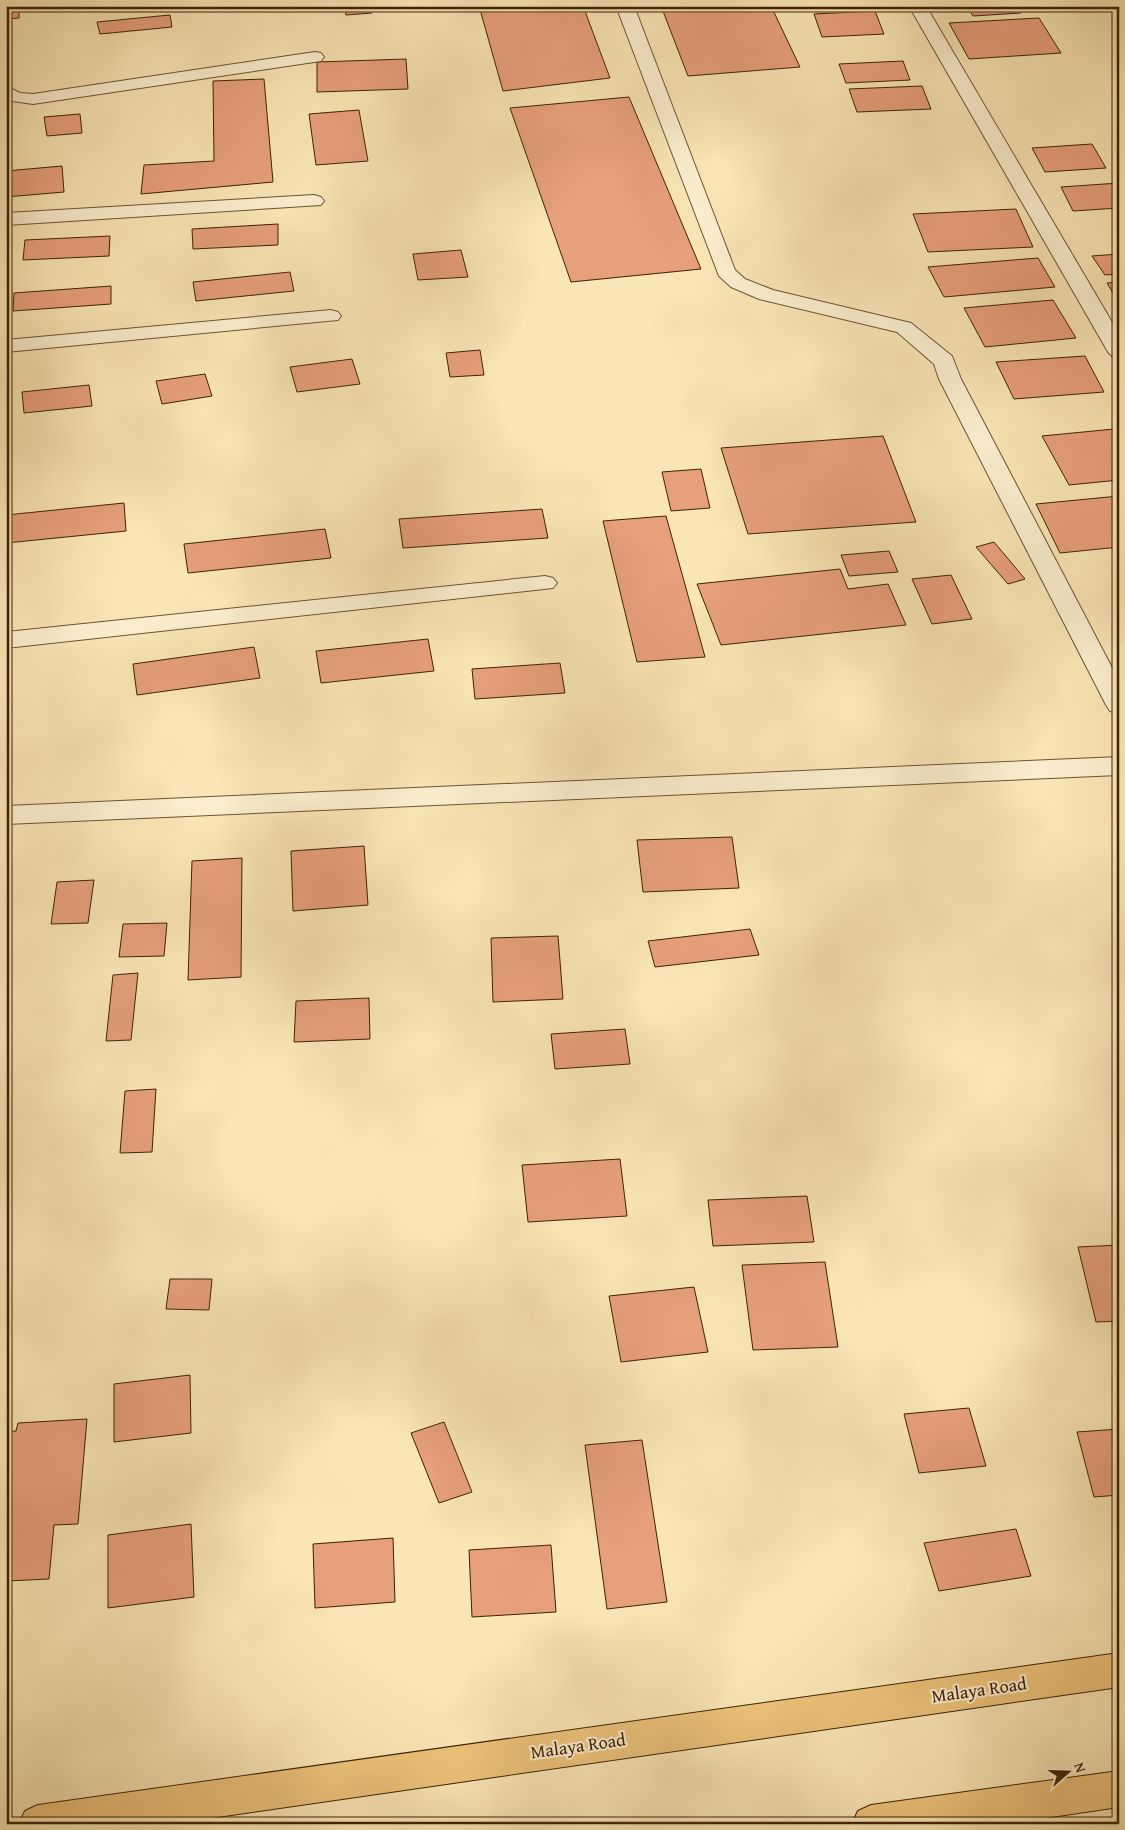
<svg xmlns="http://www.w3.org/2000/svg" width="1125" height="1830" font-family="'Gentium Book Plus',serif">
<rect width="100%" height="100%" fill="#f9e5b5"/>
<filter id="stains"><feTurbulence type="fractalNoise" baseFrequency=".004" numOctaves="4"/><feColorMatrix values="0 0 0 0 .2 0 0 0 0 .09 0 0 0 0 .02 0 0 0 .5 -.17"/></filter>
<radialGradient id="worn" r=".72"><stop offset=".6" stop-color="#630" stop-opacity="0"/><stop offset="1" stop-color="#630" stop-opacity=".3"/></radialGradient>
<path fill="#e79f7c" stroke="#3e2205" d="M6,6H19V18L6,19Z
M344,6H371L372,13L346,15Z
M479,6H583L610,78L503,91Z
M661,6H771L800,67L688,76Z
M967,6H1017L1021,13L973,16Z
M875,11L884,34L822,37L814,14Z
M170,15L172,27L100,34L97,22Z
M1039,18L1061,53L969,59L949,23Z
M406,59L408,89L317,92V62Z
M903,61L910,80L846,83L839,64Z
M264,79L273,182L141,194L144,165L214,161L213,81Z
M922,86L931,109L857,112L849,89Z
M629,97L701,269L571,282L510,108Z
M359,110L368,161L316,165L309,114Z
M80,114L82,133L47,136L44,117Z
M1092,144L1106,168L1045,172L1032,148Z
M62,166L64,192L6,197V171Z
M1119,183V208L1073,211L1061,187Z
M1016,209L1033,247L928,252L913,214Z
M278,224V245L193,249L192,229Z
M110,236L109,256L23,260L25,240Z
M461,250L468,277L418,280L413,254Z
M1119,254V274L1105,275L1092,256Z
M1038,258L1055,287L944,297L928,267Z
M290,272L294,291L196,301L193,282Z
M1119,282V303L1107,283Z
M111,286V304L13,311L14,293Z
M1053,300L1076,338L985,347L964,308Z
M480,350L484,375L450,377L446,353Z
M1085,356L1104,392L1014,399L996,362Z
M352,359L360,384L297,392L290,367Z
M205,374L212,396L162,404L156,381Z
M89,385L92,406L24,413L22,392Z
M1114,429L1119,438V480L1069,485L1042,436Z
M883,436L916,522L748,534L721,448Z
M701,469L710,508L671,511L662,472Z
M1119,496V547L1060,553L1036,504Z
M124,503L126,531L6,543V515Z
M542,509L548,538L403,548L399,519Z
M666,516L705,657L637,662L603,521Z
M325,529L331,558L188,573L184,544Z
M994,542L1025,579L1008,584L976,547Z
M889,551L898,572L849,576L841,555Z
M840,569L848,589L888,584L906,625L721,645L697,584Z
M951,575L972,619L932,624L912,579Z
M428,639L434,671L321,683L316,651Z
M254,647L260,678L137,695L133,664Z
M560,663L565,693L475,699L472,669Z
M732,837L739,888L643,892L637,840Z
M364,846L368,905L293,911L291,851Z
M242,858L241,977L188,980L192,861Z
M94,880L88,923L51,924L57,882Z
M167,923L164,956L119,957L123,924Z
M750,929L759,955L655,967L648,941Z
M558,936L563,999L493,1002L491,938Z
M138,973L131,1040L106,1041L113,975Z
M369,998L370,1039L294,1042L296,1001Z
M625,1029L630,1064L555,1069L551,1034Z
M156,1089L152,1152L120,1153L125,1091Z
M620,1159L627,1216L528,1222L522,1165Z
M807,1196L814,1242L713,1246L708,1200Z
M1119,1245V1321L1096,1322L1078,1247Z
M825,1262L838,1347L753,1350L742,1265Z
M170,1279H212L209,1310L166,1309Z
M694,1287L708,1352L621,1362L609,1296Z
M190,1375L191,1433L114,1442V1384Z
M969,1408L986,1466L919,1473L904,1414Z
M87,1419L78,1524L54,1525L49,1579L7,1581L10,1549H6V1432L16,1431L18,1423Z
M444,1422L472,1492L439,1503L411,1433Z
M1119,1429V1495L1094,1497L1077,1432Z
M642,1440L667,1602L607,1609L585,1445Z
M191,1524L194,1597L108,1608V1535Z
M1016,1529L1031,1576L939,1591L924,1543Z
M393,1538L395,1602L315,1608L313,1544Z
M551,1545L556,1612L472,1617L469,1550Z"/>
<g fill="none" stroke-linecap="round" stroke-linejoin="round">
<defs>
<path id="minor" d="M616,6H634L735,270L745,279L773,290L911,323L952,356L961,379L1119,681V713L1110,711L1106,705L939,379L934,364L897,332L759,299L731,287L719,276Z
M909,6H926L1119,334V358L1112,356L1108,352Z
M315,52L321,53L324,57L321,61L33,104L6,100V86L20,93L33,94Z
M314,195L321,197L324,201L321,205L6,225V213Z
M331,310L338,312L341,316L338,320L6,352V340Z
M545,576L553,578L557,583L553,588L6,648V632Z
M1119,757V775L6,824V806Z"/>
<path id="major" d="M1119,1653V1687L169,1824H19L25,1811L38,1805Z
M1119,1771V1807L1004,1824H852L858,1811L871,1805Z"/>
</defs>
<use href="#minor" stroke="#6d5331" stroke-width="2"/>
<use href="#major" stroke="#3e2205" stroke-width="2"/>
<use href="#minor" fill="#fbeecf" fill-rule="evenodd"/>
<use href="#major" fill="#ecc27a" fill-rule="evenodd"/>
</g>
<g text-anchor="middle" stroke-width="4" stroke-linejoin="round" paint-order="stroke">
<g font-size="18" fill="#3e2205" stroke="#fbeecf">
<text transform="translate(979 1690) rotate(-8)" y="6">Malaya Road</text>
<text transform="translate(578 1746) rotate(-8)" y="6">Malaya Road</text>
</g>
</g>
<rect width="1125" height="1830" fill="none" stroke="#f9e5b5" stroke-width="25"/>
<rect x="8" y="8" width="1110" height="1815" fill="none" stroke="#3e2205" stroke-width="2.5"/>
<rect x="12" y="12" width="1100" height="1805" fill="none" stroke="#3e2205"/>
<g transform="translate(1068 1772) rotate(70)" stroke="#fbeecf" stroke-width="4" paint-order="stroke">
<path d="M0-4L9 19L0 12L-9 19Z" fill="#3e2205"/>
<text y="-8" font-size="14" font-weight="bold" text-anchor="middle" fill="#3e2205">N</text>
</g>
<rect width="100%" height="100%" filter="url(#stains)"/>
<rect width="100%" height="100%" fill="url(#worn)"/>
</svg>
